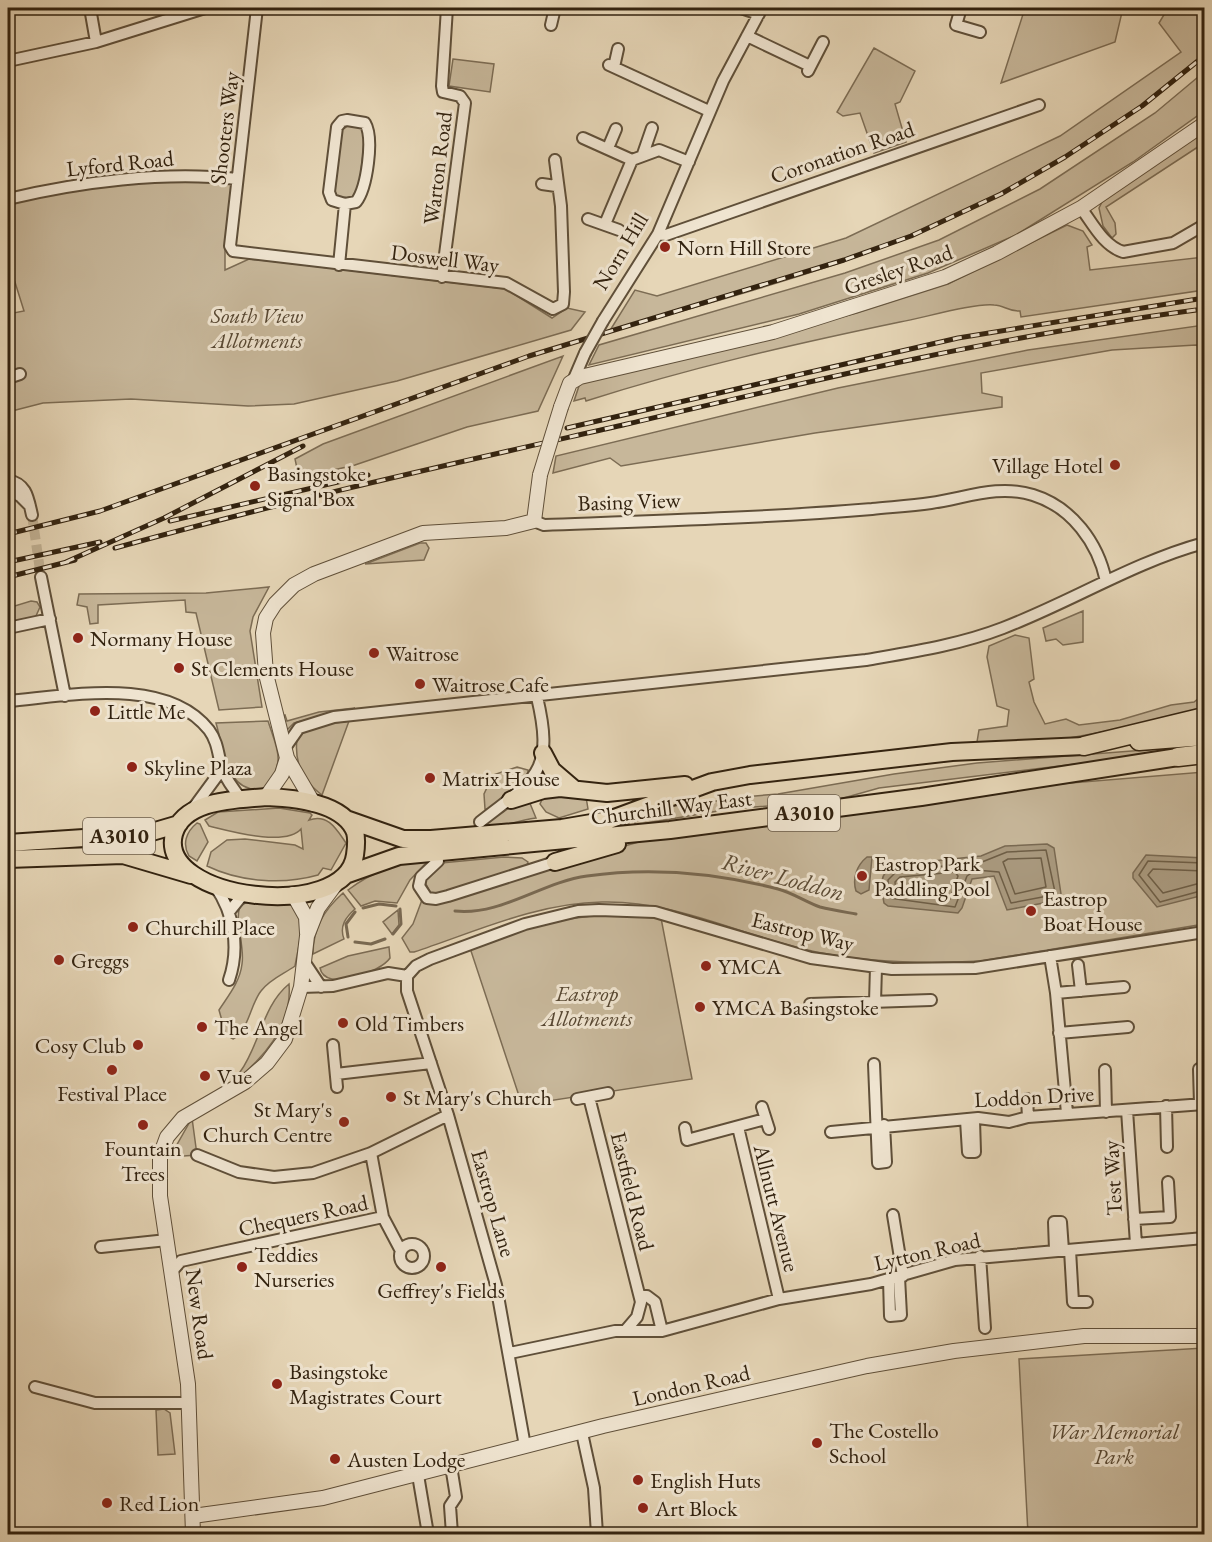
<svg xmlns="http://www.w3.org/2000/svg" width="1212" height="1542" font-family="'EB Garamond',serif">
<rect width="100%" height="100%" fill="#e6d6b7"/>
<filter id="stains"><feTurbulence type="fractalNoise" baseFrequency=".00333" numOctaves="4"/><feColorMatrix values="0 0 0 0 .2 0 0 0 0 .09 0 0 0 0 .02 0 0 0 .5 -.17"/></filter>
<radialGradient id="worn" r=".72"><stop offset=".6" stop-color="#630" stop-opacity="0"/><stop offset="1" stop-color="#630" stop-opacity=".3"/></radialGradient>
<path fill="#c7b79a" stroke="#7c6c54" stroke-width="1.5" d="M1025,8H1123L1115,42L1001,83Z
M1168,8H1204V55C1130,119 1046,174 957,216C849,267 724,298 609,332L635,290L657,296L846,238L1060,136L1181,52L1159,23Z
M874,48L915,71L900,102L895,104L906,142L874,153L860,113L843,116L837,112Z
M453,59L494,64L490,92L449,86Z
M1204,72V111L1133,162L1016,235L928,273L799,314L589,365L599,345L845,273L939,240L1040,189L1155,113Z
M348,126L362,128L365,138L358,195L348,200L335,197L334,191L342,130Z
M1204,129V143L1106,207L1115,223L1116,234L1112,238L1103,226L1099,208L1102,202Z
M181,179H232L225,244V270L249,259L270,261L506,289L552,318L567,308L585,312L571,330L397,381L294,404L248,406L131,399L43,403L8,412V314L24,311L8,260V202L89,188Z
M1067,225L1083,231L1092,245L1087,247L1090,270L1204,257V290L1021,317L1020,311C1009,312 1004,305 994,305C974,303 923,318 900,322C794,344 689,368 586,401L585,398L574,401L580,383L857,313L948,284Z
M1204,325V348L1196,345L1112,350L981,373L982,393L1002,397V407L815,433L621,466L610,458L553,473L556,456L838,388L1028,350Z
M563,356L538,411L467,427L355,465L299,478L295,459L323,444Z
M420,543H426L429,548L424,560L365,564Z
M269,587L253,617L250,631L262,707L219,710L196,613L186,612L185,600L98,605V623L90,624L87,607L77,605L79,594L206,593Z
M31,601L37,602L40,607L35,618L8,625V608Z
M1083,611V642L1063,645L1056,639L1046,641L1043,628Z
M1015,635L1029,638L1034,679L1029,682L1034,702L1045,724L1066,719L1079,725L1120,720L1171,705L1194,702L1204,694V713L1048,742L976,748L979,730L1007,726L1009,710L997,706L987,657L989,646Z
M355,708L294,723L287,730L279,717L285,715L287,721L319,712Z
M268,721C278,752 285,759 267,788C227,798 224,751 216,723Z
M349,721L322,795C303,781 294,763 297,739C308,724 332,724 349,721Z
M1196,746L1199,749L879,788L833,801L730,809L635,825V818L666,806L696,805L731,798L778,794L894,774L977,763Z
M517,767L528,770V775L492,810L485,809L484,794L493,775Z
M1204,772V924L981,961C928,964 874,963 822,953C747,939 679,900 602,902C536,903 475,932 414,952H410L402,938L413,924L422,900L430,902L642,841L1009,788Z
M545,793L586,797L588,809L559,818L546,812L540,804Z
M517,799L529,801L536,818C519,820 506,826 489,829L486,826C492,814 507,808 517,799Z
M279,808L310,813L312,815L309,820C328,813 337,830 346,843L331,870L323,868L318,875C283,885 240,882 207,866L211,852L227,840L245,839L295,845L303,849L301,829C285,847 230,831 209,826L205,820L218,812Z
M197,823L200,824L208,842L197,861L189,856C182,844 186,832 197,823Z
M504,857L522,858L528,862L527,865L432,896L424,880L441,863Z
M424,860L426,863L410,880L397,903L375,901L361,906L348,890C372,872 394,864 424,860Z
M343,893L355,909C346,917 339,926 344,939L313,954C313,928 324,910 343,893Z
M249,901L291,904C308,919 298,947 295,966C284,974 270,979 261,991C250,1005 249,1030 233,1039L226,1035L219,1010C228,996 240,982 242,964C245,944 234,924 240,906Z
M398,910L399,925L392,934L383,922Z
M599,915L661,918L692,1079L522,1105L470,948L546,922Z
M389,947L390,958C381,972 325,993 320,968L348,956Z
M289,984C292,1021 269,1052 242,1075L240,1072C260,1045 262,1006 289,984Z
M192,1118L197,1155L170,1157Z
M1204,1348V1534H1028L1019,1359Z
M164,1409L170,1413L175,1454L158,1455L156,1410Z"/>
<path fill="#a9997e" stroke="#796952" stroke-width="1.5" d="M1047,844L1054,848L1061,894L1059,900L1007,910L994,876L972,879L962,908L958,913L888,906L884,903C881,887 878,874 894,865L981,856L1005,846Z
M1146,855L1204,858V895L1157,907L1133,878V873Z
M867,857H872L869,890L861,894L856,891C852,878 857,865 867,857Z"/>
<g fill="none" stroke-linecap="round" stroke-linejoin="round">
<path stroke="#6e5e46" stroke-width="1.5" d="M1046,850L1055,892L1053,895L1011,903L999,872L976,870L967,876L955,907L889,898L888,880L897,871L982,862L1007,852Z
M1041,858L1046,887L1015,894L1003,862L1008,859Z
M1204,863L1148,861L1139,875L1160,902L1204,890
M1204,871L1153,869L1148,875L1163,893L1204,882
M955,872L958,876L950,899L896,892L895,882L900,877Z"/>
<path stroke="#796952" stroke-width="3" d="M363,908L379,904L396,906
M455,911C501,916 542,882 587,876C651,867 716,873 778,889C793,893 806,902 820,907C832,910 845,912 856,914
M393,934L401,924L400,909
M348,937L346,924L355,912
M355,942L371,944L385,939"/>
<path stroke="#c2b295" stroke-width="10" stroke-dasharray="10 5" stroke-linecap="butt" d="M32,515L41,577"/>
<defs>
<path id="minor" d="M90,8L96,42
M257,8L230,246L233,251L506,283L553,309L563,304L564,292L561,206L555,160
M741,8L759,14
M961,8L956,25L980,32
M551,25L555,8
M747,36L810,66
M8,61L96,42L205,8
M609,65L709,111
M614,67L618,49
M808,71L823,42
M347,120L365,123C374,138 367,188 356,202L345,204L332,200L329,192L337,127L342,121Z
M583,138L632,160L659,150L689,162
M608,148L616,129
M643,154L652,128
M542,184L556,186
M8,199C79,182 164,171 237,179
M1081,208C1093,224 1103,245 1123,252L1173,243L1204,225
M588,219L619,230
M605,224L632,160
M658,234L666,235L1039,105
M339,265L345,204
M442,277L465,103L460,96L443,92L442,86L447,8
M603,321L658,234L723,81L762,8
M8,378L20,374
M573,381L585,353
M8,480C27,484 28,498 32,515
M8,490L20,496L30,506
M534,521L544,525C654,521 763,518 872,509C891,507 911,506 931,503C966,498 998,484 1033,495C1072,507 1098,543 1106,581
M41,577L65,696
M8,628L50,619
M8,701C67,696 166,675 209,730C218,742 218,755 222,769C227,781 234,790 242,800
M285,748L299,728L334,717L866,660C912,652 959,645 1003,628C1071,602 1134,562 1204,543
M192,810L217,776L221,766
M480,822C535,779 555,773 537,697
M438,861L421,877L419,886L427,898L436,899L448,896L555,862
M215,886C234,913 240,948 229,980
M229,912L245,892
M1050,956L1056,993L1067,1113
M303,960L321,987
M1078,965L1081,991
M407,976L416,966L430,959L525,924L578,911L599,910L655,912L811,958L892,969L975,968L1204,932
M407,976V991L448,1115L496,1285L525,1446
M301,987L333,986L388,973L407,976
M1056,993L1124,987
M875,1002L876,967
M810,1004L931,1000
M1059,1033L1128,1027
M333,1045L337,1087
M874,1064L878,1163L886,1162L884,1125
M1199,1069L1200,1104
M1105,1070L1106,1112
M336,1074L431,1063
M589,1097L641,1302L637,1317L625,1331
M577,1099L608,1093
M1027,1099L1028,1117
M1166,1106L1167,1147
M762,1107L769,1129
M1127,1110L1136,1244
M966,1120L968,1152H975L974,1120
M738,1127L779,1299
M685,1128L687,1140L765,1119
M831,1132L978,1118L1009,1122L1028,1117L1204,1104
M197,1155L239,1172L274,1177L313,1173L371,1153L448,1115
M893,1215L903,1276
M383,1217L401,1251
M1134,1219L1170,1217L1168,1182
M400 1256a12 12 0 1 1 24 0a12 12 0 1 1-24 0Z
M101,1247L167,1240
M1055,1250L1054,1222H1061L1063,1250
M1070,1250L1073,1302H1087
M980,1256L985,1328
M172,1271L181,1261L383,1217L371,1153
M889,1279L890,1316L901,1315L899,1277
M640,1296H647L655,1302L662,1331
M510,1353L615,1331H662L779,1299L871,1284L955,1260L1204,1238
M35,1387L95,1403H188
M582,1433L594,1488L597,1534
M451,1466L456,1497L450,1506L452,1534
M418,1475L428,1534"/>
<path id="tertiary" d="M561,407L570,383L580,377L773,332L945,277L997,253L1081,208L1204,124
M266,797L282,774L287,758
M314,804L287,758L266,674L263,633L266,618L275,604L294,585L314,574L423,533L506,528L534,521L540,475
M293,894L306,917L307,933
M193,1516L323,1498L603,1426L867,1366L954,1351L1084,1336H1204
M193,1534L188,1384L160,1196V1156L167,1137L183,1118L245,1082L267,1063L285,1039L301,987L307,936L318,908L335,885"/>
<path id="primary" d="M543,753L552,770L573,788
M266,797C293,798 343,802 355,832C357,839 356,848 355,855C346,923 156,900 174,834C184,799 237,800 266,797Z
M511,800L543,790L560,788L607,793L685,785
M346,819L403,839H431L562,828L609,820L712,782L750,775L952,752L1084,746
M8,843L145,834L179,824
M8,859L123,855L191,875
M555,862L617,844
M348,874L399,856L670,830L921,797L1178,757"/>
<path id="trunk" d="M1139,741L1204,736
M1084,746L1204,717
M1178,757L1204,754"/>
</defs>
<use href="#minor" stroke="#5f4f39" stroke-width="14"/>
<use href="#tertiary" stroke="#5f4f39" stroke-width="16"/>
<use href="#primary" stroke="#32220f" stroke-width="20"/>
<use href="#trunk" stroke="#32220f" stroke-width="21"/>
<use href="#minor" stroke="#efe4d0" stroke-width="10"/>
<use href="#tertiary" stroke="#efe4d0" stroke-width="14"/>
<use href="#primary" stroke="#e6d6b7" stroke-width="16"/>
<use href="#trunk" stroke="#e6d6b7" stroke-width="18"/>
<defs>
<path id="rail" d="M567,428L958,338L1204,298
M170,521L368,475
M8,534L100,511L529,356L844,260L911,236L1001,194L1065,157L1142,106L1204,56
M115,548C284,501 456,463 627,424C819,379 1009,334 1204,309
M8,562L100,542
M66,562L164,518L303,446
M8,577L75,560"/>
</defs>
<use href="#rail" stroke="#32220f" stroke-width="5"/>
<use href="#rail" stroke="#efe4d0" stroke-width="3" stroke-dasharray="9" stroke-linecap="butt"/>
<defs>
<path id="minor-bridge" d="M585,353L603,321"/>
<path id="tertiary-bridge" d="M540,475L561,407"/>
</defs>
<use href="#minor-bridge" stroke="#5f4f39" stroke-width="14" stroke-linecap="butt"/>
<use href="#tertiary-bridge" stroke="#5f4f39" stroke-width="16" stroke-linecap="butt"/>
<use href="#minor-bridge" stroke="#efe4d0" stroke-width="10"/>
<use href="#tertiary-bridge" stroke="#efe4d0" stroke-width="14"/>
</g>
<g fill="#8f2418" stroke="#efe4d0" stroke-width="2">
<circle cx="665" cy="247" r="6"/>
<circle cx="1115" cy="465" r="6"/>
<circle cx="255" cy="486" r="6"/>
<circle cx="78" cy="638" r="6"/>
<circle cx="374" cy="653" r="6"/>
<circle cx="179" cy="668" r="6"/>
<circle cx="420" cy="684" r="6"/>
<circle cx="95" cy="711" r="6"/>
<circle cx="132" cy="767" r="6"/>
<circle cx="430" cy="778" r="6"/>
<circle cx="862" cy="876" r="6"/>
<circle cx="1031" cy="911" r="6"/>
<circle cx="133" cy="927" r="6"/>
<circle cx="59" cy="960" r="6"/>
<circle cx="706" cy="966" r="6"/>
<circle cx="700" cy="1007" r="6"/>
<circle cx="343" cy="1023" r="6"/>
<circle cx="202" cy="1027" r="6"/>
<circle cx="138" cy="1045" r="6"/>
<circle cx="112" cy="1070" r="6"/>
<circle cx="205" cy="1076" r="6"/>
<circle cx="391" cy="1097" r="6"/>
<circle cx="344" cy="1122" r="6"/>
<circle cx="143" cy="1125" r="6"/>
<circle cx="242" cy="1267" r="6"/>
<circle cx="441" cy="1267" r="6"/>
<circle cx="277" cy="1384" r="6"/>
<circle cx="817" cy="1443" r="6"/>
<circle cx="335" cy="1459" r="6"/>
<circle cx="638" cy="1480" r="6"/>
<circle cx="107" cy="1503" r="6"/>
<circle cx="643" cy="1508" r="6"/>
</g>
<g text-anchor="middle" stroke-width="6" stroke-linejoin="round" paint-order="stroke">
<g fill="#efe4d0" stroke="#6b5c49" stroke-width="1.5">
<rect x="768" y="795" width="72" height="36" rx="4.5"/>
<rect x="83" y="818" width="72" height="36" rx="4.5"/>
</g>
<g font-size="21" font-weight="bold" fill="#32220f">
<text x="804" y="820">A3010</text>
<text x="119" y="843">A3010</text>
</g>
<g font-size="22" fill="#32220f" stroke="#efe4d0">
<text transform="translate(224 128) rotate(-83)" y="8">Shooters Way</text>
<text transform="translate(842 152) rotate(-19)" y="8">Coronation Road</text>
<text transform="translate(120 163) rotate(-6)" y="8">Lyford Road</text>
<text transform="translate(437 168) rotate(-83)" y="8">Warton Road</text>
<text transform="translate(620 251) rotate(-59)" y="8">Norn Hill</text>
<text transform="translate(445 258) rotate(7)" y="8">Doswell Way</text>
<text transform="translate(898 269) rotate(-19)" y="8">Gresley Road</text>
<text transform="translate(629 501) rotate(-2)" y="8">Basing View</text>
<text transform="translate(671 807) rotate(-7)" y="8">Churchill Way East</text>
<text transform="translate(803 931) rotate(14)" y="8">Eastrop Way</text>
<text transform="translate(1034 1096) rotate(-3)" y="8">Loddon Drive</text>
<text transform="translate(1112 1178) rotate(-93)" y="8">Test Way</text>
<text transform="translate(633 1191) rotate(76)" y="8">Eastfield Road</text>
<text transform="translate(494 1203) rotate(74)" y="8">Eastrop Lane</text>
<text transform="translate(777 1208) rotate(76)" y="8">Allnutt Avenue</text>
<text transform="translate(303 1215) rotate(-12)" y="8">Chequers Road</text>
<text transform="translate(927 1251) rotate(-13)" y="8">Lytton Road</text>
<text transform="translate(200 1314) rotate(82)" y="8">New Road</text>
<text transform="translate(691 1385) rotate(-13)" y="8">London Road</text>
</g>
<g font-size="22" fill="#32220f" stroke="#efe4d0" text-anchor="start">
<text x="677" y="255">Norn Hill Store</text>
<text x="1103" y="473" text-anchor="end">Village Hotel</text>
<text x="267" y="481">Basingstoke<tspan x="267" dy="25">Signal Box</tspan></text>
<text x="90" y="646">Normany House</text>
<text x="386" y="661">Waitrose</text>
<text x="191" y="676">St Clements House</text>
<text x="432" y="692">Waitrose Cafe</text>
<text x="107" y="719">Little Me</text>
<text x="144" y="775">Skyline Plaza</text>
<text x="442" y="786">Matrix House</text>
<text x="874" y="871">Eastrop Park<tspan x="874" dy="25">Paddling Pool</tspan></text>
<text x="1043" y="906">Eastrop<tspan x="1043" dy="25">Boat House</tspan></text>
<text x="145" y="935">Churchill Place</text>
<text x="71" y="968">Greggs</text>
<text x="718" y="974">YMCA</text>
<text x="712" y="1015">YMCA Basingstoke</text>
<text x="355" y="1031">Old Timbers</text>
<text x="214" y="1035">The Angel</text>
<text x="126" y="1053" text-anchor="end">Cosy Club</text>
<text x="217" y="1084">Vue</text>
<text x="112" y="1101" text-anchor="middle">Festival Place</text>
<text x="403" y="1105">St Mary's Church</text>
<text x="332" y="1117" text-anchor="end">St Mary's<tspan x="332" dy="25">Church Centre</tspan></text>
<text x="143" y="1156" text-anchor="middle">Fountain<tspan x="143" dy="25">Trees</tspan></text>
<text x="254" y="1262">Teddies<tspan x="254" dy="25">Nurseries</tspan></text>
<text x="441" y="1298" text-anchor="middle">Geffrey's Fields</text>
<text x="289" y="1379">Basingstoke<tspan x="289" dy="25">Magistrates Court</tspan></text>
<text x="829" y="1438">The Costello<tspan x="829" dy="25">School</tspan></text>
<text x="347" y="1467">Austen Lodge</text>
<text x="650" y="1488">English Huts</text>
<text x="119" y="1511">Red Lion</text>
<text x="655" y="1516">Art Block</text>
</g>
<g font-size="22" font-style="italic" fill="#574732" stroke="#efe4d0">
<text x="257" y="323">South View<tspan x="257" dy="25">Allotments</tspan></text>
<text x="587" y="1001">Eastrop<tspan x="587" dy="25">Allotments</tspan></text>
<text x="1114" y="1439">War Memorial<tspan x="1114" dy="25">Park</tspan></text>
</g>
<g font-size="24" font-style="italic" fill="#5c4c36" stroke="#efe4d0">
<text transform="translate(783 877) rotate(15)" y="8">River Loddon</text>
</g>
</g>
<rect width="1212" height="1542" fill="none" stroke="#e6d6b7" stroke-width="30"/>
<rect x="9" y="9" width="1194" height="1524" fill="none" stroke="#32220f" stroke-width="3"/>
<rect x="15" y="15" width="1182" height="1512" fill="none" stroke="#32220f" stroke-width="1.5"/>
<rect width="100%" height="100%" filter="url(#stains)"/>
<rect width="100%" height="100%" fill="url(#worn)"/>
</svg>
